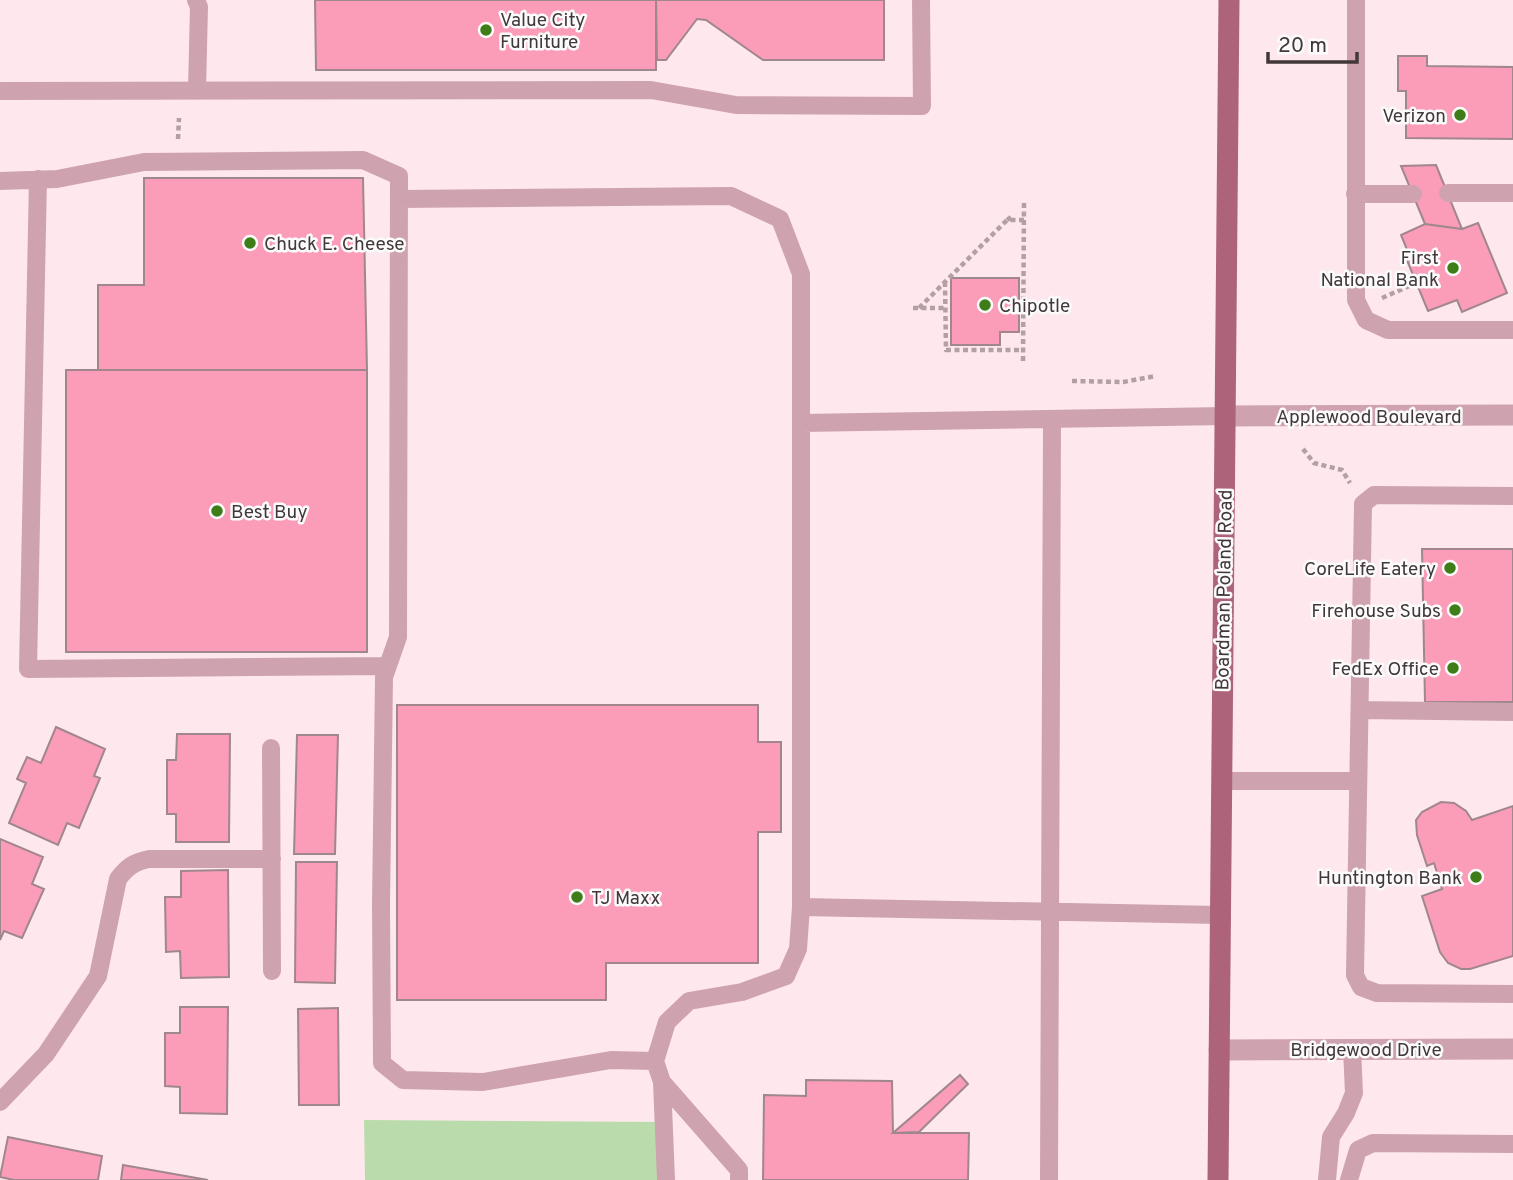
<svg xmlns="http://www.w3.org/2000/svg" width="1513" height="1180" font-family="Overpass,sans-serif">
<rect width="100%" height="100%" fill="#fee8ed"/>
<path fill="#badcac" d="M364,1120L663,1122L666,1180H365Z"/>
<path fill="#fb9cb8" stroke="#a0878d" stroke-width="2" d="M315,0H656V70H316Z
M656,0H884V60H763L706,20L697,19L666,60H657Z
M1398,56H1427V66L1513,67V139L1406,138V91H1398Z
M1436,165L1462,229L1425,224L1401,166Z
M144,178H363L367,370H98V285H144Z
M1478,223L1507,293L1462,312L1457,300L1428,311L1404,253L1408,252L1401,235L1425,224L1462,229Z
M951,278H1019V332H1000V345H951Z
M66,370H367V652H66Z
M1422,549H1513V702H1425Z
M397,705H758V742H781V832H758V963H606V1000H397Z
M56,727L105,749L94,776L100,778L79,828L67,823L58,845L9,823L26,783L17,779L27,757L41,763Z
M177,734H230L229,842H176V814H167V760H176Z
M297,735H338L335,854H294Z
M1441,802L1454,803L1466,811L1472,820L1513,806V956L1470,969H1461L1448,963L1440,952L1422,896L1442,889L1434,863L1427,866L1417,835L1416,820L1422,812Z
M0,839L43,857L32,884L44,889L22,938L4,931L0,940Z
M296,862H337L335,983L295,982Z
M228,870L229,977L181,978L180,951L166,952L165,897H181V871Z
M180,1007H228L227,1114L180,1113V1087L165,1086V1033H180Z
M338,1008L339,1105H299L298,1009Z
M960,1075L968,1084L919,1132L893,1133Z
M806,1080L892,1081L893,1133H969L968,1180H763L764,1095L806,1096Z
M8,1137L102,1156L98,1180H14L0,1177Z
M123,1165L208,1180H121Z"/>
<g fill="none" stroke-linecap="round" stroke-linejoin="round">
<path stroke="#b2a0a4" stroke-width="4.5" stroke-dasharray="5 3.5" stroke-linecap="butt" d="M178,139L179,118
M1011,217L1007,220H1024
M945,282L946,350H1023
M1382,298L1416,283
M913,308H946
M919,308L1007,220
M1023,361L1024,202
M1072,381L1123,382L1156,376
M1303,449L1314,463L1342,470L1350,483"/>
<path stroke="#cea3af" stroke-width="18" d="M196,0L199,7L197,90
M1356,0V300L1366,320L1388,330H1513
M0,91L651,90L736,105L922,106L921,0
M38,179L28,669L388,666
M0,181L57,179L144,162L363,160L399,176L398,637L384,677L381,905L382,1063L403,1080L483,1082L611,1060L655,1061L662,1082L666,1180
M1448,193H1513
M1355,194H1413
M399,199L731,196L780,219L801,274V423L1225,416
M1513,496L1374,495L1363,504L1355,975L1361,987L1377,993L1513,994
M1360,710L1513,712
M271,748L272,971
M1221,781H1358
M801,907L1220,915
M655,1061L667,1022L689,1001L742,992L786,976L798,949L801,907V423
M662,1082L739,1170V1180
M0,1102L46,1054L98,976L118,879C127,867 134,862 149,859H272
M1049,1180L1052,419
M1327,1180L1331,1137L1346,1113L1354,1093L1352,1049
M1349,1180L1358,1150L1373,1143L1513,1144"/>
<path stroke="#cea3af" stroke-width="21" d="M1225,416L1513,415
M1219,1050L1513,1049"/>
<path stroke="#ad637a" stroke-width="21" d="M1218,1180L1229,0"/>
</g>
<g fill="#3f7d19" stroke="#fbfbfb" stroke-width="2.5">
<circle cx="486" cy="30" r="7"/>
<circle cx="1460" cy="115" r="7"/>
<circle cx="250" cy="243" r="7"/>
<circle cx="1453" cy="268" r="7"/>
<circle cx="985" cy="305" r="7"/>
<circle cx="217" cy="511" r="7"/>
<circle cx="1450" cy="568" r="7"/>
<circle cx="1455" cy="610" r="7"/>
<circle cx="1453" cy="668" r="7"/>
<circle cx="1476" cy="877" r="7"/>
<circle cx="577" cy="897" r="7"/>
</g>
<g text-anchor="middle" stroke-width="5" stroke-linejoin="round" paint-order="stroke">
<g font-size="19" fill="#42373a" stroke="#fbfbfb" text-anchor="end">
<text x="500" y="26" text-anchor="start">Value City<tspan x="500" dy="22">Furniture</tspan></text>
<text x="1446" y="122">Verizon</text>
<text x="264" y="250" text-anchor="start">Chuck E. Cheese</text>
<text x="1439" y="264">First<tspan x="1439" dy="22">National Bank</tspan></text>
<text x="999" y="312" text-anchor="start">Chipotle</text>
<text x="231" y="518" text-anchor="start">Best Buy</text>
<text x="1436" y="575">CoreLife Eatery</text>
<text x="1441" y="617">Firehouse Subs</text>
<text x="1439" y="675">FedEx Office</text>
<text x="1462" y="884">Huntington Bank</text>
<text x="591" y="904" text-anchor="start">TJ Maxx</text>
</g>
<g font-size="19" fill="#42373a" stroke="#fbfbfb">
<text x="1369" y="423">Applewood Boulevard</text>
<text transform="translate(1223 590) rotate(-89)" y="7">Boardman Poland Road</text>
<text x="1366" y="1056">Bridgewood Drive</text>
</g>
</g>
<path d="M1268 52v10h89v-10" fill="none" stroke="#42373a" stroke-width="3.5"/>
<text x="1278" y="52" font-size="21" fill="#42373a" stroke="#fbfbfb" stroke-width="5" paint-order="stroke">20 m</text>
</svg>
